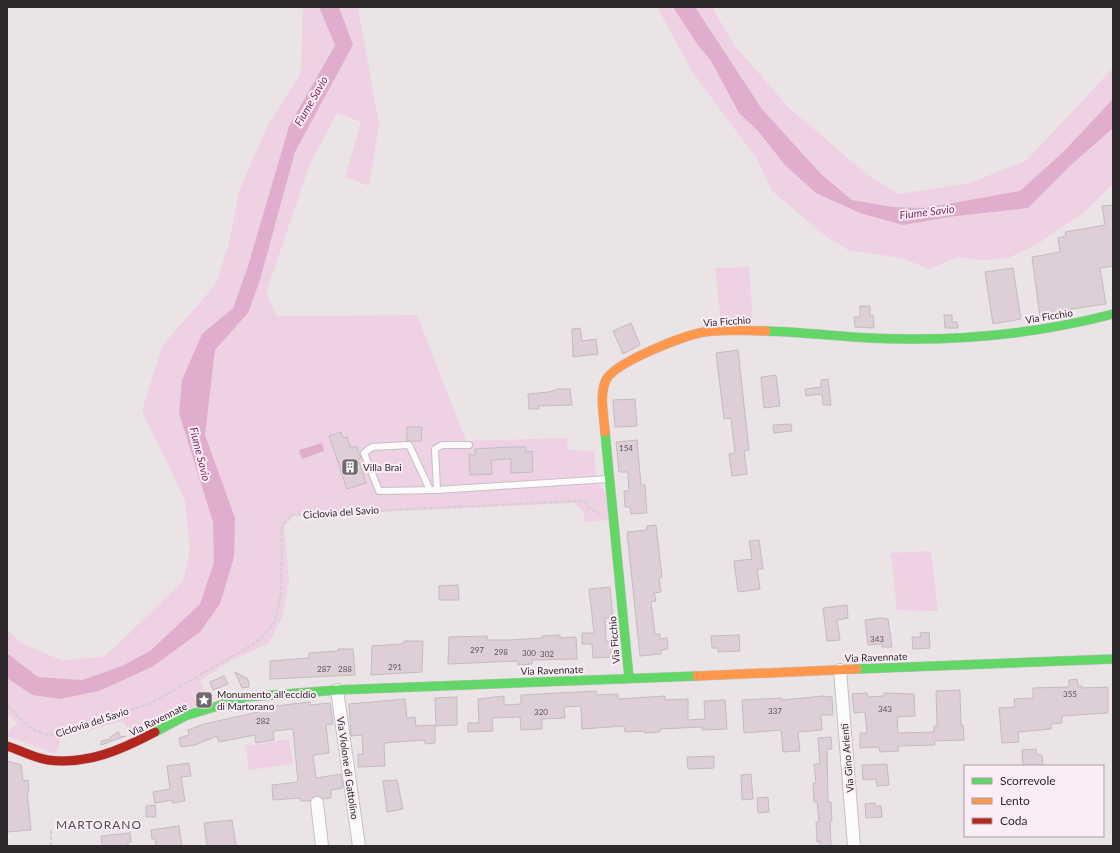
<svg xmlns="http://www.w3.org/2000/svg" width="1120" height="853" font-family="Lato,sans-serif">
<rect width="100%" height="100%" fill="#eae4e7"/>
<path fill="#eed1e2" d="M303,7H319L335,44L289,126L248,266L233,308L202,334L179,413L213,522L214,562L200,604L150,651L122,666L82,680L38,677L7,653V629L21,643L61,660L103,657L117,645L183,581L190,549L185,500L142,411L162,346L216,284L228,247L239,191L268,125L301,73Z
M339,7H358L379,125L369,186L345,177L361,122L337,113L309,166L266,293L277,316L417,315L466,441L567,438L568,450L594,451L596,480L606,494L609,520L585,522L584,513L574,503L294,516L284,527L289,580L282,618L269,643L230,661L200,681L209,700L131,737L123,721L61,738L56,754L7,736V732L17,723L7,713V678L32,695L60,699L200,632L235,518L205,435L215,350L248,313L260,280L295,152L353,45Z
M657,7H673L697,44L711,61L739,113L758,131L860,213L949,217L992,213L1069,167L1113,128V184L1086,211L1036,245L1008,258L983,260L958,257L929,269L901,258L848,250L827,237L772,191L757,159L693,73Z
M695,7H712L734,45L789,108L869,176L899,194L970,183L1027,160L1113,68V99L1063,152L1020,191L924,208L892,207L852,200L821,174L762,109Z
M749,267L753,324L721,321L715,268Z
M931,551L938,611L897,610L891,553Z
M289,739L293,764L249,770L246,746Z"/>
<path fill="#e1adcd" d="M319,7H339L353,45L295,152L260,280L248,313L215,350L205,435L235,518L234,557L220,604L200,632L152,667L99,691L60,699L32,695L7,678V653L38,677L82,680L122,666L150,651L200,604L214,562L213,522L179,413L182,380L202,334L233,308L248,266L289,126L335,45Z
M673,7H695L762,109L821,174L852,200L892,207L924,208L1020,191L1063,152L1113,99V128L1069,167L1028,208L949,217L903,225L860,213L816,193L785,165L758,131L739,113L711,61L697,44Z
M322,443L324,451L302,459L299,450Z"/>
<path fill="#deced7" stroke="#c2bcbf" d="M1113,205V266L1100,268L1106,304L1066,310V313L1040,317L1032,257L1060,252L1058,238L1066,236L1065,232L1105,225L1102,206Z
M1013,268L1021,319L993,324L985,272Z
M860,306H870V316L873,315L874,328L855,327L854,317H860Z
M944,315H952V322H957L958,328H945Z
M631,323L640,345L623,354L613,331Z
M580,328L582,341L596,339L598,354L573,357L572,329Z
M738,350L749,450L744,451L747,474L732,476L729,454L735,453L731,418L724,419L716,353Z
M776,375L780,406L764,408L761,377Z
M828,379L831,405H823L822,394L806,396L805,389L821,387V380Z
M558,389H570L572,405L538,406L539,409H529L528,394L549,392Z
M635,399L637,426L615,427L613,400Z
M791,424L792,431L774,433L773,425Z
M407,427H422L421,441H407Z
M341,432L343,438L347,437L351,448L356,446L361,458L358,459L366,483L347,489L329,436Z
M637,440L641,485H645L647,513L631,514L630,507H625L624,491H629L628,472H619L616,442Z
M510,447H526V452L532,451L533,472L511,473V459L491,460L492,474L470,475L469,454L475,456V449Z
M656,525L662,577L659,578L661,592L654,593L656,601L651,602L655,634H660V639L667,638L668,649L661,650V654L640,656L627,532L647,530V526Z
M759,540L763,569H757L760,589L738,592L734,561L752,559L749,541Z
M458,585L459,600H439V586Z
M610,587L613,618H605L606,641H612L613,657L593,658L592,644H582V633H594L589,589Z
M847,605L848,618L837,620L840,640L827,641L823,608Z
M880,618L888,619L892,647H882V644L868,645L865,620Z
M929,632L930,648L913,649L912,637H921L920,633Z
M560,635V638L576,637L577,659L532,660V664L518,665V661L448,664L449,637L487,636L488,640H510L542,638V636Z
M739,635L740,651L718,652V648H712L711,636Z
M405,641H423L422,672L371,675L372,646L401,644Z
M338,649H353L355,675L270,679V661L309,658V653L338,651Z
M235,672L248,679L249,687L242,688Z
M224,676L228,684L213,690L210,682Z
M1077,679L1078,686H1082V688L1108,687V713L1062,716V723L1051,724V729L1018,732L1019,742L1002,743L999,708L1015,707L1014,699L1033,698V688L1069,687V680Z
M960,690L961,725H963L964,740L934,741L935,745L898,746L899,751L880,752L879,747L860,748V733H867L865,712L854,713L852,694L867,693L868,697L884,696V693L914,694L915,716L897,717L898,733L934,732V726H937L936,691Z
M596,691L597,695L618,694V699L665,696V700L688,699V720L705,719L704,701L725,700L727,729L702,730V727L660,729V732L645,733V731L625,732L624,726L582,729L581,706L564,707L565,718L542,719V729L521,730L520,717L492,718L493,731L468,732V723H479L478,699L504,696V705L521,704V695Z
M823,696L832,697L833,715H821L822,730L798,732L800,751L783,752L781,730L744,733L742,700L782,698V700Z
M457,697V725L436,726L435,698Z
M405,699L407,718L415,717L416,726L435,725V743L425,744V740L384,743L385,766L358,767V754H363L362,735L351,736L349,704Z
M310,702V705L330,703L333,724L326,725L329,753L313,755L316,778L341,774L343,788L331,790V798L323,799L317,796L310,801H301L300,798L273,800L272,785L298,782L293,729L273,731L274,740L256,743L255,735L219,742L217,736L195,745L181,747L179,738L189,735L188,730L204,724L254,713L268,709L267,707Z
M118,732L121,737L126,736L101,745V741L111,739L110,737Z
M831,737L832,749H827L828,802H831L832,821H830L831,846H820V841L817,842L816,822H819L817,802H814L813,783H816L814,764H820L818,738Z
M1036,749L1037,755H1042L1043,766H1023L1022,750Z
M714,756V768L688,769L687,757Z
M7,761L21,765L23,781L28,780L29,791H27L31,830L7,832Z
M189,763L191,776L181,777L185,801L172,803V800L155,803L153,792L170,789L167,766Z
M887,764L889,785L877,786L876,779L863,780L862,765Z
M751,774L753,799L742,800L741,775Z
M397,780L403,809L387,812L383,781Z
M768,797L769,812L758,813L757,798Z
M875,803V806H881L882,817L866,818L865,804Z
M155,805L156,817H146V806Z
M232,820L236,846H207L204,823Z
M179,826L182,846H156L155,839H152L151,830Z
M130,833L131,842H128V846H102L101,836Z"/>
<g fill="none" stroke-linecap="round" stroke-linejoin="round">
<defs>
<path id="lane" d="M430,490L409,445L372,447L364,453L379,491L437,490L608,479
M437,490L435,449L442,445H469"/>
<path id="street" d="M840,670L854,846
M337,690L359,846
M317,803L322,846"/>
<path id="fast" d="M766,331C800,332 834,336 869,338C951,342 1033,335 1113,314
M605,432L629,678
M857,669L1113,659
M155,732L185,716L247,697L337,690L697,676"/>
<path id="slow" d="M605,432C604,416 599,395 606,380C615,362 683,336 704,332C724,329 746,330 766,331
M697,676L857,669"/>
<path id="jam" d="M7,746C20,750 34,758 48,760C87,765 121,750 155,732"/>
</defs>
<use href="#lane" stroke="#c6c0c3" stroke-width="8"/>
<use href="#street" stroke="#c6c0c3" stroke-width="14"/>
<use href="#fast" stroke="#c6c0c3" stroke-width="10"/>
<use href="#slow" stroke="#c6c0c3" stroke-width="10"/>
<use href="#jam" stroke="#c6c0c3" stroke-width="10"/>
<path stroke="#d2d0d1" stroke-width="2" stroke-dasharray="4 2" stroke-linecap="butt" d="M7,705C21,719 34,737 56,735L152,703L260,640L274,623L281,594L282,526L291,515L576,501H584L590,509L600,513
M51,846V830"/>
<use href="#lane" stroke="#fcfbfb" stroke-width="6"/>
<use href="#street" stroke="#fcfbfb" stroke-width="12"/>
<use href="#fast" stroke="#63d668" stroke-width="9"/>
<use href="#slow" stroke="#ff974d" stroke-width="9"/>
<use href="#jam" stroke="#b3261e" stroke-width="9"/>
</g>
<defs>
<symbol id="building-square" viewBox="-11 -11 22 22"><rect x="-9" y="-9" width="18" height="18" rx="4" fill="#706a6d" stroke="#fbedf5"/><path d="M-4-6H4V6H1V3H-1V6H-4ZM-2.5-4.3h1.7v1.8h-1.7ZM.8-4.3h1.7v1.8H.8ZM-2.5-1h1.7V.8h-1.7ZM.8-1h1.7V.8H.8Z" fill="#fff"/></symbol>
<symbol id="sight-square" viewBox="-11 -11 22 22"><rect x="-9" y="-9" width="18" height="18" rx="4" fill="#706a6d" stroke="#fbedf5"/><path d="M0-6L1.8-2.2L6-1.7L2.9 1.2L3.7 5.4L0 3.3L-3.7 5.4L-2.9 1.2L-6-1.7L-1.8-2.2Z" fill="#fff"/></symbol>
</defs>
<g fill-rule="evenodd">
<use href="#building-square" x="340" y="457" width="20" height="20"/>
<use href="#sight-square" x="194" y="690" width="20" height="20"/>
</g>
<g text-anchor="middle" stroke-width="4" stroke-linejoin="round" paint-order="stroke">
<g font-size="8" fill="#5c5458">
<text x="626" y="451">154</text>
<text x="877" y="642">343</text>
<text x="477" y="653">297</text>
<text x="501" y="655">298</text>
<text x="529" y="656">300</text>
<text x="547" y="657">302</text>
<text x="395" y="670">291</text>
<text x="324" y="672">287</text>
<text x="345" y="672">288</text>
<text x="1070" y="697">355</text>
<text x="885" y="712">343</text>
<text x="775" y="714">337</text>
<text x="541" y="715">320</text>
<text x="263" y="724">282</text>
</g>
<g font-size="10" fill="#2e292c" stroke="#fbedf5">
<text transform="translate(1049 316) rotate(-9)" y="4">Via Ficchio</text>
<text transform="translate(727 321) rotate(-4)" y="4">Via Ficchio</text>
<text transform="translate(341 512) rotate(-4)" y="4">Ciclovia del Savio</text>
<text transform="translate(614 640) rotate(-95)" y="4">Via Ficchio</text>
<text transform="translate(876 657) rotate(-2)" y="4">Via Ravennate</text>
<text transform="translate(552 670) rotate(-2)" y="4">Via Ravennate</text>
<text transform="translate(158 719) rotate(-26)" y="4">Via Ravennate</text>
<text transform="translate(92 722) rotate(-18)" y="4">Ciclovia del Savio</text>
<text transform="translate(847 758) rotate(-95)" y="4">Via Gino Arienti</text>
<text transform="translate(348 768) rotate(82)" y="4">Via Violone di Gattolino</text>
</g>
<g font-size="10" fill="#2e292c" stroke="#fbedf5" text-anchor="start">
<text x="363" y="471">Villa Brai</text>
<text x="217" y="698">Monumento all'eccidio<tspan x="217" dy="12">di Martorano</tspan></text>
</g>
<g font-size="11" font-style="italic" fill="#812f66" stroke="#fbedf5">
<text transform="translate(311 101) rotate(-60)" y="4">Fiume Savio</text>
<text transform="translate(927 212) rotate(-7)" y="4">Fiume Savio</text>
<text transform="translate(200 454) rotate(76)" y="4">Fiume Savio</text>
</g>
<g font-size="12" letter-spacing="1" fill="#554a50" stroke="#fbedf5">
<text x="99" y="829">MARTORANO</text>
</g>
</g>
<rect width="1120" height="853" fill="none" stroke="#2e292c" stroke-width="16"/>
<rect x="964" y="765" width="140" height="72" fill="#fbedf5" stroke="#a99fa5"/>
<rect x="972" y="778" width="20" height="6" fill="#63d668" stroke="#a99fa5"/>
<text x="1000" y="785" font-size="12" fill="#2e292c">Scorrevole</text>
<rect x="972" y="798" width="20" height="6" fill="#ff974d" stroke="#a99fa5"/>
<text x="1000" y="805" font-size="12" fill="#2e292c">Lento</text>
<rect x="972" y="818" width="20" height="6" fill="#b3261e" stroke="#a99fa5"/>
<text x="1000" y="825" font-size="12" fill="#2e292c">Coda</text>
</svg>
